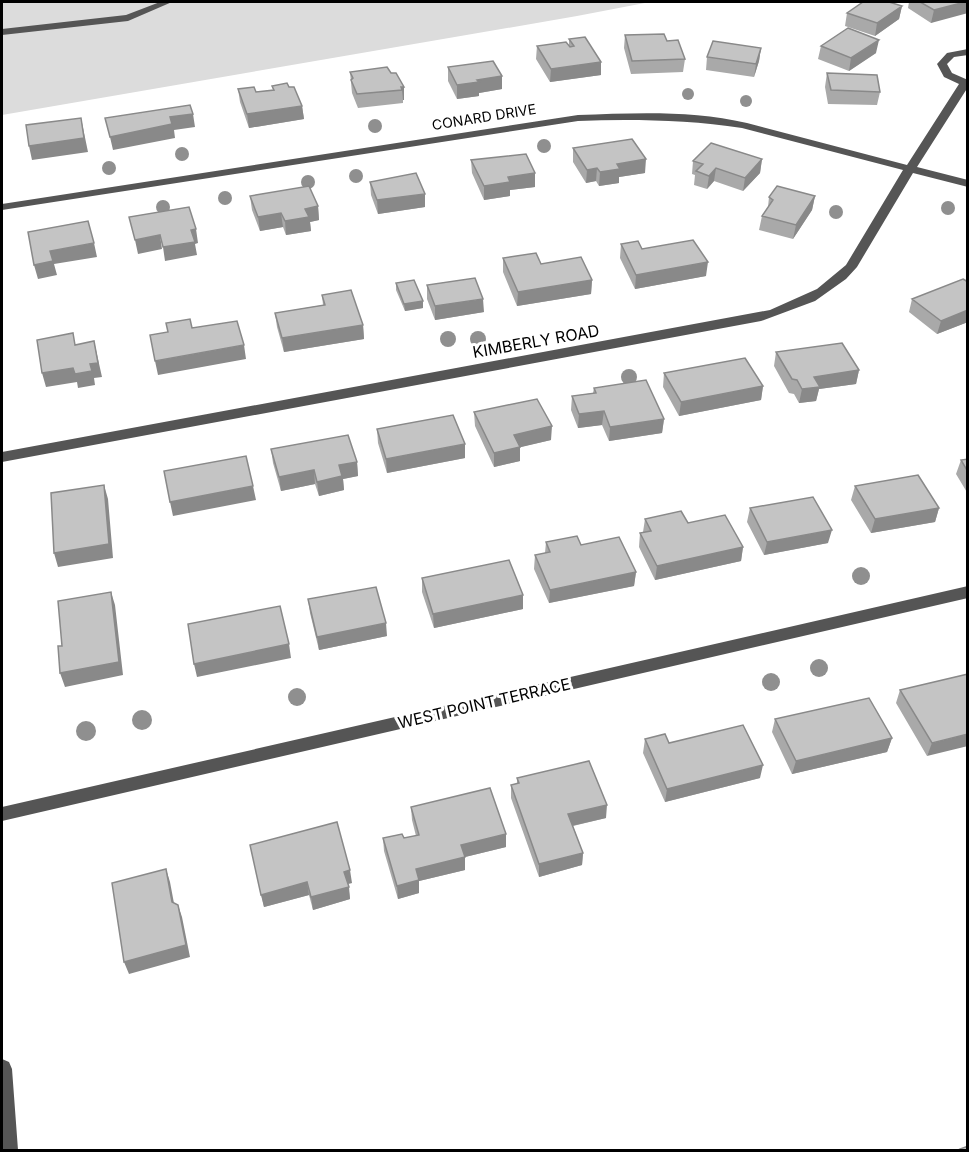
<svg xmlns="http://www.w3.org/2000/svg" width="969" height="1152" font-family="Inter,sans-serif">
<rect width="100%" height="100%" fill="#fff"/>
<path fill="#dcdcdc" d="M2,2H650L577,16L2,115Z"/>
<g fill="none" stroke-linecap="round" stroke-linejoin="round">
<path fill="#555" fill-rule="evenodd" d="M160,2H172L128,21L2,35V29L126,15Z
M968,49V55L954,57L947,64L952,73L968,80V87L917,167L968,180V187L913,173L857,267L846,279L815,301L761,321L2,462V452L770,310L817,289L846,265L903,170L742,128C688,120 633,119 578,121L2,210V204L578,115C634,113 692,110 747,123L907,165L959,84L944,77L937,64L947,53Z
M968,586V598L2,821V807Z
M2,1059L9,1062L12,1069L18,1150H2Z"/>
</g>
<g fill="#8f8f8f">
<circle cx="688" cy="94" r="6"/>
<circle cx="746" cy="101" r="6"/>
<circle cx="375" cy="126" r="7"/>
<circle cx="544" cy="146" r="7"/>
<circle cx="182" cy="154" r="7"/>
<circle cx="109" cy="168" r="7"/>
<circle cx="356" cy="176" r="7"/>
<circle cx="308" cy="182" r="7"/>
<circle cx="225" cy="198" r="7"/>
<circle cx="163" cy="207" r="7"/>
<circle cx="948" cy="208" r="7"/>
<circle cx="836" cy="212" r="7"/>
<circle cx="448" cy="339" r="8"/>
<circle cx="478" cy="339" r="8"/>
<circle cx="629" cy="377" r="8"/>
<circle cx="861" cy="576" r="9"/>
<circle cx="819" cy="668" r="9"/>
<circle cx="771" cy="682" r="9"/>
<circle cx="297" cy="697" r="9"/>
<circle cx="142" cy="720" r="10"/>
<circle cx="86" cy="731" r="10"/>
</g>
<path fill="#a9a9a9" d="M909,2H968L931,23L908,8Z
M902,6L899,19L875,36L845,26L847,13Z
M625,35L667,41L685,59L683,72L631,74L624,48Z
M569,39L601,62V75L550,82L536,59L537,46H569Z
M821,46L876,53L849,71L818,59Z
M761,48L759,61L754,77L706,70L707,57Z
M448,67L502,76V89L479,93V96L457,99L448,81Z
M350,72L391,73L404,87V100H403V103L358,108L352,93Z
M827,73L880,92L877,105L828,104L825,87Z
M272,86L289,87L302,106L304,119L249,128L240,102L238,89L256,92L273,90Z
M573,148L645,173L619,177V183L599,186L596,181L586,183L573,162Z
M762,159L760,173L743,191L714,181L707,189L694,185L695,175L692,174L693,161Z
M471,160L535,173V187L510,190V196L484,200L472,173Z
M370,182L425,194V207L378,214L371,195Z
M250,196L318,206L319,220L310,222L311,231L286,235L283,227L260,231L252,210Z
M815,196L812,210L793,239L759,230L762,216L768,207L769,197Z
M621,244L642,249L706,276L635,289L620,258Z
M503,258L541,264L592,280L591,294L517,306L503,272Z
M968,282V322L937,334L909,312L912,299Z
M396,283L423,301V308L405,311L396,290Z
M427,285L484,312L435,320L427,299Z
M322,295L363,325L364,339L284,352L277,327L275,313L323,305Z
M776,352L859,370L856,384L819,389L816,401L799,403L794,394L789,393L774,366Z
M664,373L763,386L761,400L679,416L663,387Z
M594,388L664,419L662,433L609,441L602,425L578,428L571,410L572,396L593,393Z
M474,412L551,440L520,447V461L494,467L475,426Z
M377,429L465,458L387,473L378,443Z
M271,449L357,462L358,476L343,479L344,490L319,496L315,484L281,491L273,463Z
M968,459V494L956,474L961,460Z
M855,486L939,508L935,522L871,533L851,500Z
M750,508L828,543L764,555L747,522Z
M645,519L688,523L743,547L741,561L655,580L639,547L640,533L643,532Z
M546,542L581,545L636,572L634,586L549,603L534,569L535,555L545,553Z
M422,578L523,609L434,628L422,592Z
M308,599L387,636L319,650L310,613Z
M968,674L927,756L896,703L900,690Z
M775,719L892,738L887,752L792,774L772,732Z
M645,739L760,778L665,802L643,753Z
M517,778L606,818L573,826L583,853L582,865L539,877L511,798V785L517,784Z
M411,807L506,834V847L465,857V870L419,881V893L398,899L384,851L383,838H404L416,836L412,820Z
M250,845L352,883L348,884L350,899L313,910L309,895L264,907Z"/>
<path fill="#898989" d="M965,2H968V13L931,23L934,10Z
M902,6L899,19L875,36L877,23Z
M879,40L876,53L849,71L851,58Z
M761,48L759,61L754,77L756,64Z
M601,62V75L550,82L551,69Z
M502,76V89L479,93V96L457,99V85L477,80Z
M401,87H404V100H403L402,90Z
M302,106L304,119L249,128L247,114Z
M193,114L195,127L174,130L175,138L113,150L110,137L170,117Z
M81,118L88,152L32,160L29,146Z
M646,159L645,173L619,177V183L599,186L600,172L617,164Z
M762,159L760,173L743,191L745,178Z
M597,168L596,181L586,183L587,170Z
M716,168L714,181L707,189L709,176Z
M535,173V187L510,190V196L484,200V186L508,177Z
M425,194V207L378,214L377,200Z
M815,196L812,210L793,239L796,225Z
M318,206L319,220L310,222L311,231L286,235L285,221L305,209Z
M281,213L283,227L260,231L258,217Z
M196,229L198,243L195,244L197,255L165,261L163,247L191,230Z
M160,235L162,249L138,254L135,240Z
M94,243L97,257L54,264L57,275L38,279L34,265L50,251Z
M708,262L706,276L635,289L636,275Z
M592,280L591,294L517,306L518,292Z
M483,299L484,312L435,320V306Z
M423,301V308L405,311L404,304Z
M968,310V322L937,334L941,321Z
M363,325L364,339L284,352L282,338Z
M94,341L102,377L94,378L95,385L78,388L77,382L46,387L42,373L90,364Z
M244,345L246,359L158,375L155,361Z
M859,370L856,384L819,389L816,401L799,403L802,389L814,377Z
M763,386L761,400L679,416L681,402Z
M604,411L602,425L578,428L579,414Z
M664,419L662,433L609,441L610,427Z
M552,426L551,440L513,449L514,435Z
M465,444V458L387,473L386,459Z
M520,447V461L494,467V453Z
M357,462L358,476L343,479L344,490L319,496L317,482L339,465Z
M314,470L315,484L281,491L279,477Z
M104,485L108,499L113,558L58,567L54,553Z
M253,486L256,500L173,516L170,502Z
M939,508L935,522L871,533L875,519Z
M832,530L828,543L764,555L767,542Z
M743,547L741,561L655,580L657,566Z
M636,572L634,586L549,603L550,590Z
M111,592L115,605L123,675L65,687L60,673Z
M523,595V609L434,628L433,614Z
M386,623L387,636L319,650L317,637Z
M289,644L291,658L197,677L194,664Z
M968,734V746L927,756L932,743Z
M892,738L887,752L792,774L796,761Z
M763,765L760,778L665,802L667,789Z
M607,805L606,818L567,827L568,814Z
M506,834V847L465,857V870L419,881V893L398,899L397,886L416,869L461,845Z
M583,853L582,865L539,877V864Z
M166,869L170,882L176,914L172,902Z
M350,870L352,883L346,884L344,872Z
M307,882L309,895L264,907L261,895Z
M349,887L350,899L313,910L311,897Z
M178,905L182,917L190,957L129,974L124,962Z"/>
<path fill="#c4c4c4" stroke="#898989" stroke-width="1.5" d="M863,2H889L902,6L877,23L847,13Z
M920,2H965L934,10Z
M848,28L879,40L851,58L821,46Z
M664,34L667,41L678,40L685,59L632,61L625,35Z
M585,37L601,62L551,69L537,46L566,42L570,47L574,46L569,39Z
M713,41L761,48L756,64L707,57Z
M493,61L502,76L477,80L479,82L457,85L448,67Z
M387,67L391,73H396L404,87H401L402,90L357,94L351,80L353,78L350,72Z
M827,73L877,75L880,92L831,90Z
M287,83L289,87H294L302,106L247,114L238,89L254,87L256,92L274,90L272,86Z
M190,105L193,114L170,117L172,124L110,137L105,118Z
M81,118L84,138L29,146L26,125Z
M632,139L646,159L617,164L620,169L600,172L597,168L587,170L573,148Z
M711,143L762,159L745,178L716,168L709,176L696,171L703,164L693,161Z
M526,154L535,173L508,177L510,182L484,186L471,160Z
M416,173L425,194L377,200L370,182Z
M309,186L318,206L305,209L309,217L285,221L281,213L258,217L250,196Z
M777,186L815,196L796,225L762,216L773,200L769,197Z
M189,207L196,229L191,230L195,242L163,247L160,235L135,240L129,217Z
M88,221L94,243L50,251L53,261L34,265L28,232Z
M693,240L708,262L636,275L621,244L638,241L642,249Z
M536,253L541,264L581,257L592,280L518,292L503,258Z
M475,278L483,299L435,306L427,285Z
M963,279L968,282V310L941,321L912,299Z
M414,280L423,301L404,304L396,283Z
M351,290L363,325L282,338L275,313L325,305L322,295Z
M190,319L192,328L237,321L244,345L155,361L150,335L168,332L166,323Z
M73,333L75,345L94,341L98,363L90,364L92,371L75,374L73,368L42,373L37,340Z
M842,343L859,370L814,377L820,387L802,389L797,380L792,379L776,352Z
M745,358L763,386L681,402L664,373Z
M646,380L664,419L610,427L604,411L579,414L572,396L596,393L594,388Z
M537,399L552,426L514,435L520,447L494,453L474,412Z
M453,415L465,444L386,459L377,429Z
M348,435L357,462L339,465L342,476L317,482L314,470L279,477L271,449Z
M246,456L253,486L170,502L164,471Z
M968,459V472L961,460Z
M918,475L939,508L875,519L855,486Z
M104,485L109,544L54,553L51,493Z
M813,497L832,530L767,542L750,508Z
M681,511L688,523L725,515L743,547L657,566L640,533L651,531L645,519Z
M577,536L581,545L619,537L636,572L550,590L535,555L550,552L546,542Z
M509,560L523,595L433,614L422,578Z
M376,587L386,623L317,637L308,599Z
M111,592L119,662L60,673L58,646H62L58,601Z
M280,606L289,644L194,664L188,624Z
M968,674V734L932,743L900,690Z
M869,698L892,738L796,761L775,719Z
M743,725L763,765L667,789L645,739L665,734L669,743Z
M589,761L607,805L568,814L583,853L539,864L511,785L519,783L517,778Z
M490,788L506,834L461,845L465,857L416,869L419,880L397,886L383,838L402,834L404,838L419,835L411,807Z
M337,822L350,870L344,872L349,887L311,897L307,882L261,895L250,845Z
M166,869L172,902L178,905L186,945L124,962L112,883Z
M968,1146V1150H961L960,1149Z"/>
<g text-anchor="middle" stroke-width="6" stroke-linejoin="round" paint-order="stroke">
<g font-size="14" fill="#000" stroke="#fff">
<text transform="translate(484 117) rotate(-9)" y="5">CONARD DRIVE</text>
</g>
<g font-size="16" fill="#000" stroke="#fff">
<text transform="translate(536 341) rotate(-10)" y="6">KIMBERLY ROAD</text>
<text transform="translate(484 703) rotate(-13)" y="6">WEST POINT TERRACE</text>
</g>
</g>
<rect width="969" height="1152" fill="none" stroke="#000000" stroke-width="6"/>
</svg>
